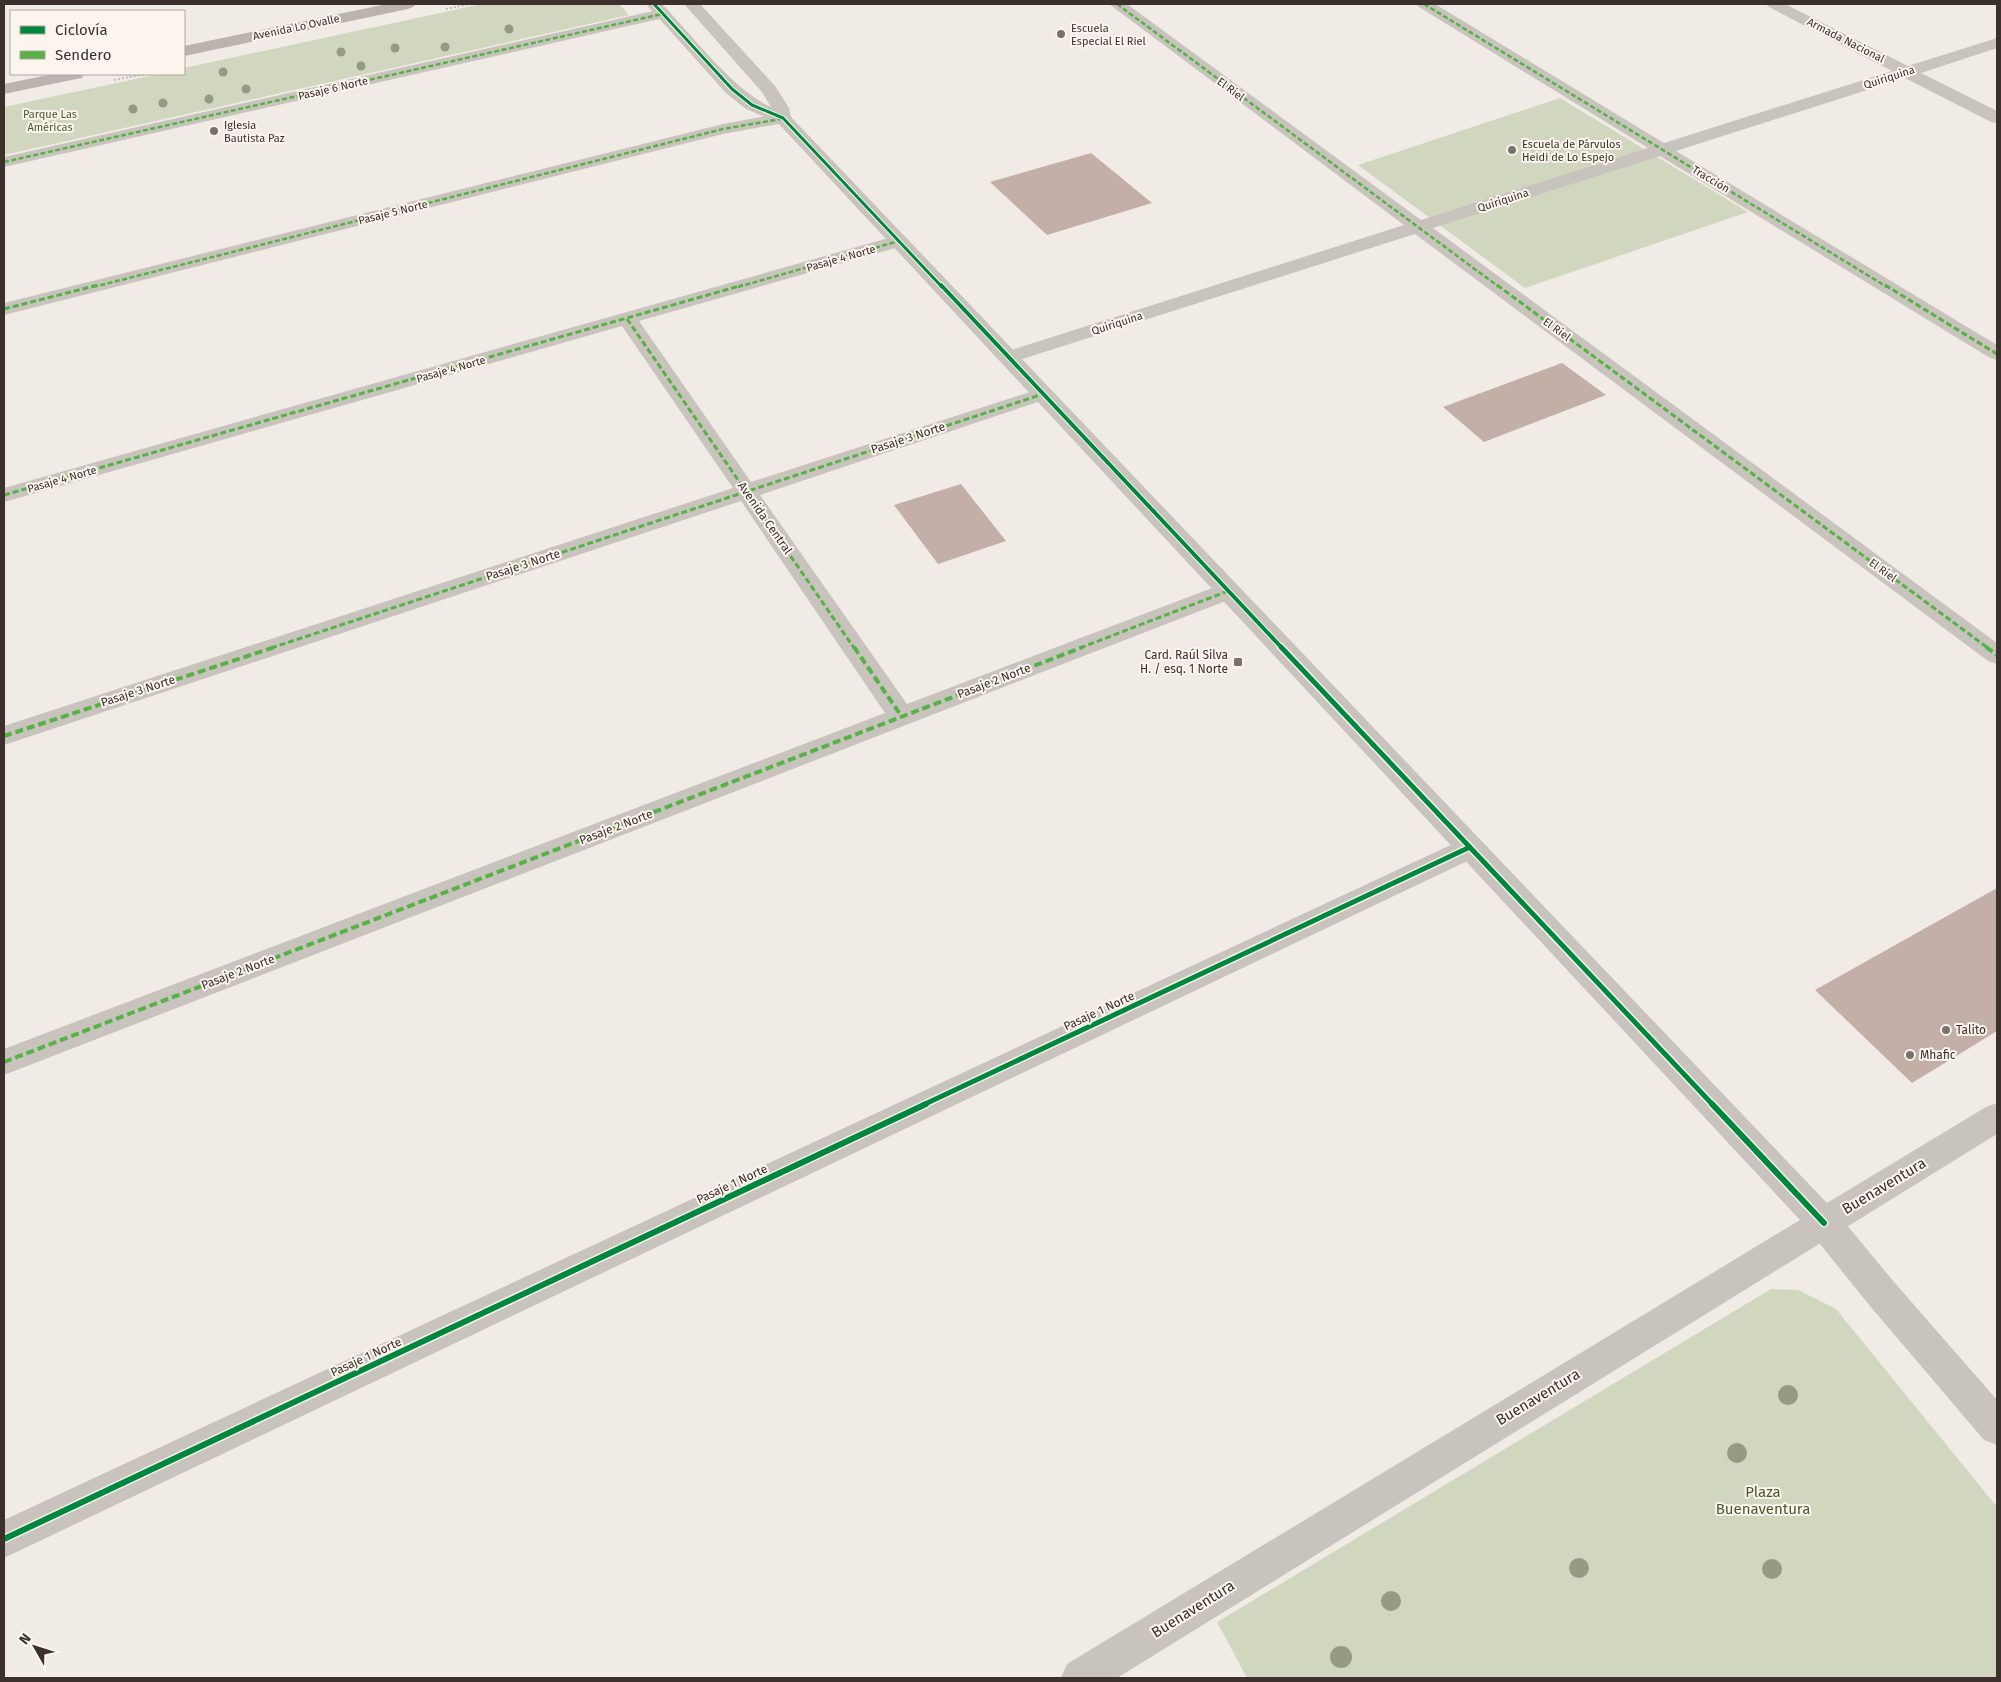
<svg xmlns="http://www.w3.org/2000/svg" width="2001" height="1682" font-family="'Fira Sans',sans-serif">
<rect width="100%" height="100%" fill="#f0ebe5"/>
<path fill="#d1d6bf" d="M482,4H619L629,15L4,155V107L159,74H184V68Z
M1560,98L1748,212L1525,288L1358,165Z
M1771,1289L1798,1290L1836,1309L1997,1507V1678H1247L1217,1622Z"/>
<path fill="#c3afa7" d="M1091,153L1152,203L1047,235L990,182Z
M1562,363L1606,395L1484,442L1443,407Z
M961,484L1006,541L938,564L894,505Z
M1997,888V1031L1912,1083L1815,990Z"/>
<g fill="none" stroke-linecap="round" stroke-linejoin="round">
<path stroke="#c2bbb6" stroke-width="2" stroke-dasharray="2 2" stroke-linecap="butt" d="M446,9L470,4
M114,80L145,74"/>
<path fill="#c9c3be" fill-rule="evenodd" d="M1824,1208L1836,1212L1894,1282L1997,1400V1445L1984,1440L1870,1306L1812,1234L1808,1223L1812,1212Z"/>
<path fill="#c9c3be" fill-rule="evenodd" d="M1109,4H1127L1421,220L1648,148L1419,7L1416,4H1435L1664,143L1892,71L1769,7L1766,4H1785L1908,66L1997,38V48L1921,73L1997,111V123L1991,122L1905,78L1676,151L1997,345V360L1990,358L1660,156L1433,228L1997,643V664L1988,661L1415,234L1016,361L1009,363L1002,361L999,357L1002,353L1404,225Z
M662,9L668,11L670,14L668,17L4,167V157Z
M783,113L789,114L792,118L789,122L723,134L4,315V303L723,124Z
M899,235L906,237L908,241L906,245L639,321L751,482L1036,390L1043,388L1050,390L1054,394L1050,398L760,495L907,704L1220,585L1228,583L1236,585L1240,591L1236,597L4,1075V1049L885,713L741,501L4,745V726L733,488L622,326L4,502V488Z
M1470,836L1480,839L1484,847L1480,855L4,1558V1520Z"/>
<path fill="#c9c3be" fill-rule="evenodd" d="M646,4H662C691,34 734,91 771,107L762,92L684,4H700L775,86L789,108L791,117L1827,1203L1986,1107L1997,1103V1134L1117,1678H1061L1067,1664L1800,1220L777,122L746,109L726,93Z"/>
<path fill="#bab3ae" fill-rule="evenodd" d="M387,4H416L413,7L408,9L184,56V46Z
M53,74H84L82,78L76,79L4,94V84Z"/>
<path stroke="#57b246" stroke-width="2.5" stroke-dasharray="5 2.5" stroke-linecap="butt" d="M1117,4L1499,287
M1424,4L1887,287
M4,162L662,14
M93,287L723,129L781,119
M738,287L899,241"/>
<path stroke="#57b246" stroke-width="3" stroke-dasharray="6 3" stroke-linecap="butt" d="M1497,285L1988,648
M1885,285L1997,354
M4,309L98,285
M627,319L854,648
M4,495L743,285
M271,648L1043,394
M1080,648L1228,591"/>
<path stroke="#57b246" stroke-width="4" stroke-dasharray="8 4" stroke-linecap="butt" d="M854,647L902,717
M1986,647L1997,655
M4,736L275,647
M4,1062L1083,647"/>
<defs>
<path id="cycleway-far3" d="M654,4L732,89L752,105L783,118L942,287"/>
<path id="cycleway-far2" d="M941,285L1282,648"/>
<path id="cycleway-far1" d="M1281,647L1713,1105
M923,1105L1470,847"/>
<path id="cycleway" d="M1712,1104L1824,1223
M4,1539L926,1104"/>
</defs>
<use href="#cycleway-far3" stroke="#fbf5ee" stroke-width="5"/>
<use href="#cycleway-far2" stroke="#fbf5ee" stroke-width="6"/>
<use href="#cycleway-far1" stroke="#fbf5ee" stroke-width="8"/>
<use href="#cycleway" stroke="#fbf5ee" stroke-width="9"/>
<use href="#cycleway-far3" stroke="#00873e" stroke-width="3"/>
<use href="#cycleway-far2" stroke="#00873e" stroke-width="4"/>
<use href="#cycleway-far1" stroke="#00873e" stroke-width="5"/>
<use href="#cycleway" stroke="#00873e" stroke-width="6"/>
</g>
<g fill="#959b80">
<circle cx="509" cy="29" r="4.5"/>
<circle cx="445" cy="47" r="4.5"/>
<circle cx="395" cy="48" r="4.5"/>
<circle cx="341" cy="52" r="4.5"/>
<circle cx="361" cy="66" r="4.5"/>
<circle cx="223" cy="72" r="4.5"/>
<circle cx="246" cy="89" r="4.5"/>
<circle cx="209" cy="99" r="4.5"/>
<circle cx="163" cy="103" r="4.5"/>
<circle cx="133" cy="109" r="4.5"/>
<circle cx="1788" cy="1395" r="10"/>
<circle cx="1737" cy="1453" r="10"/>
<circle cx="1579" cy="1568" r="10"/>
<circle cx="1772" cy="1569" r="10"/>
<circle cx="1391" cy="1601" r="10"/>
<circle cx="1341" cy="1657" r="11"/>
</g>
<g fill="#7a716c" stroke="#fbf5ee" stroke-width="2">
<circle cx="1061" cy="34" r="5"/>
<circle cx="214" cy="131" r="5"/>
<circle cx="1512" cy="150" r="5"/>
<rect x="1233" y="657" width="10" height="10" rx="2.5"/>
<circle cx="1946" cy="1030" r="5"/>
<circle cx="1910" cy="1055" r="5"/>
</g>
<g text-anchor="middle" stroke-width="4" stroke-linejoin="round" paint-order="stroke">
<g font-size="11" fill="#3b302b" stroke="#fbf5ee">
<text transform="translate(296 27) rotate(-12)" y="4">Avenida Lo Ovalle</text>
<text transform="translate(1846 40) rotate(27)" y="4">Armada Nacional</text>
<text transform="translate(1889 77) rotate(-18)" y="4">Quiriquina</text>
<text transform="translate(333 88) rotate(-13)" y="4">Pasaje 6 Norte</text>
<text transform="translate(1231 89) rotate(37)" y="4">El Riel</text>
<text transform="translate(1711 179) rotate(31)" y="4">Tracción</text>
<text transform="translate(1503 200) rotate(-18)" y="4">Quiriquina</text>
<text transform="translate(393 212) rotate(-14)" y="4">Pasaje 5 Norte</text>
<text transform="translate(841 258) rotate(-16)" y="4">Pasaje 4 Norte</text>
<text transform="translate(1117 323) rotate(-18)" y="4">Quiriquina</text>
<text transform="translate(1557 329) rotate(36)" y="4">El Riel</text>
<text transform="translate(451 369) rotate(-16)" y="4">Pasaje 4 Norte</text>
<text transform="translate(62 479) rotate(-16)" y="4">Pasaje 4 Norte</text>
<text transform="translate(1883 570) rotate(36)" y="4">El Riel</text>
</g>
<g font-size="11" fill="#3b302b" stroke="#fbf5ee" text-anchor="start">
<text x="1071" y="32">Escuela<tspan x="1071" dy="13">Especial El Riel</tspan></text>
<text x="224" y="129">Iglesia<tspan x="224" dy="13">Bautista Paz</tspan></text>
<text x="1522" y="148">Escuela de Párvulos<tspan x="1522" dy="13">Heidi de Lo Espejo</tspan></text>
</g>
<g font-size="11" fill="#4a5a2e" stroke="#fbf5ee">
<text x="50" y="118">Parque Las<tspan x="50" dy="13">Américas</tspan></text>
</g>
<g font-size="12" fill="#3b302b" stroke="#fbf5ee">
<text transform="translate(908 438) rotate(-18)" y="4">Pasaje 3 Norte</text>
<text transform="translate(765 518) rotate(55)" y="4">Avenida Central</text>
<text transform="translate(523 565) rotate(-18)" y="4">Pasaje 3 Norte</text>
<text transform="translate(994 681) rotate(-21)" y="4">Pasaje 2 Norte</text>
<text transform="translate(138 691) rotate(-18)" y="4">Pasaje 3 Norte</text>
<text transform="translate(616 827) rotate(-21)" y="4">Pasaje 2 Norte</text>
<text transform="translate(238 972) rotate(-21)" y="4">Pasaje 2 Norte</text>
<text transform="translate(1099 1011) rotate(-25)" y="4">Pasaje 1 Norte</text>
<text transform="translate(732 1184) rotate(-25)" y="4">Pasaje 1 Norte</text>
<text transform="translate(366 1357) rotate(-25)" y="4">Pasaje 1 Norte</text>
</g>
<g font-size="12" fill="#3b302b" stroke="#fbf5ee" text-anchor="start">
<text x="1228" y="659" text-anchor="end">Card. Raúl Silva<tspan x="1228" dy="14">H. / esq. 1 Norte</tspan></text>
<text x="1956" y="1034">Talito</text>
<text x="1920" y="1059">Mhafic</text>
</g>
<g font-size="15" fill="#3b302b" stroke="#fbf5ee">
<text transform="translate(1884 1186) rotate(-31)" y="5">Buenaventura</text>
<text transform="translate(1538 1397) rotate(-31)" y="5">Buenaventura</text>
<text transform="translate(1193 1609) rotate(-32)" y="5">Buenaventura</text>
</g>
<g font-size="15" fill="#4a5a2e" stroke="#fbf5ee">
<text x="1763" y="1497">Plaza<tspan x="1763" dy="17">Buenaventura</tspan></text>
</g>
</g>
<rect width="2001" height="1682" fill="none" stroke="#3b302b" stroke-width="10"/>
<rect x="10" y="10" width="175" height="65" fill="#fbf5ee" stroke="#aea6a0"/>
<rect x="20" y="26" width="25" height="8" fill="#00873e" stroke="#aea6a0"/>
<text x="55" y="35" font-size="15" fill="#3b302b">Ciclovía</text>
<rect x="20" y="51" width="25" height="8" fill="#57b246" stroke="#aea6a0"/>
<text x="55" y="60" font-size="15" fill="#3b302b">Sendero</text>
<g transform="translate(35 1647) rotate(309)" stroke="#fbf5ee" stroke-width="4" paint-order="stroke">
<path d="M0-4L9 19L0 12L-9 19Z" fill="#3b302b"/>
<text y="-8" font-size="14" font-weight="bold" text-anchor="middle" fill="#3b302b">N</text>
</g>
</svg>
